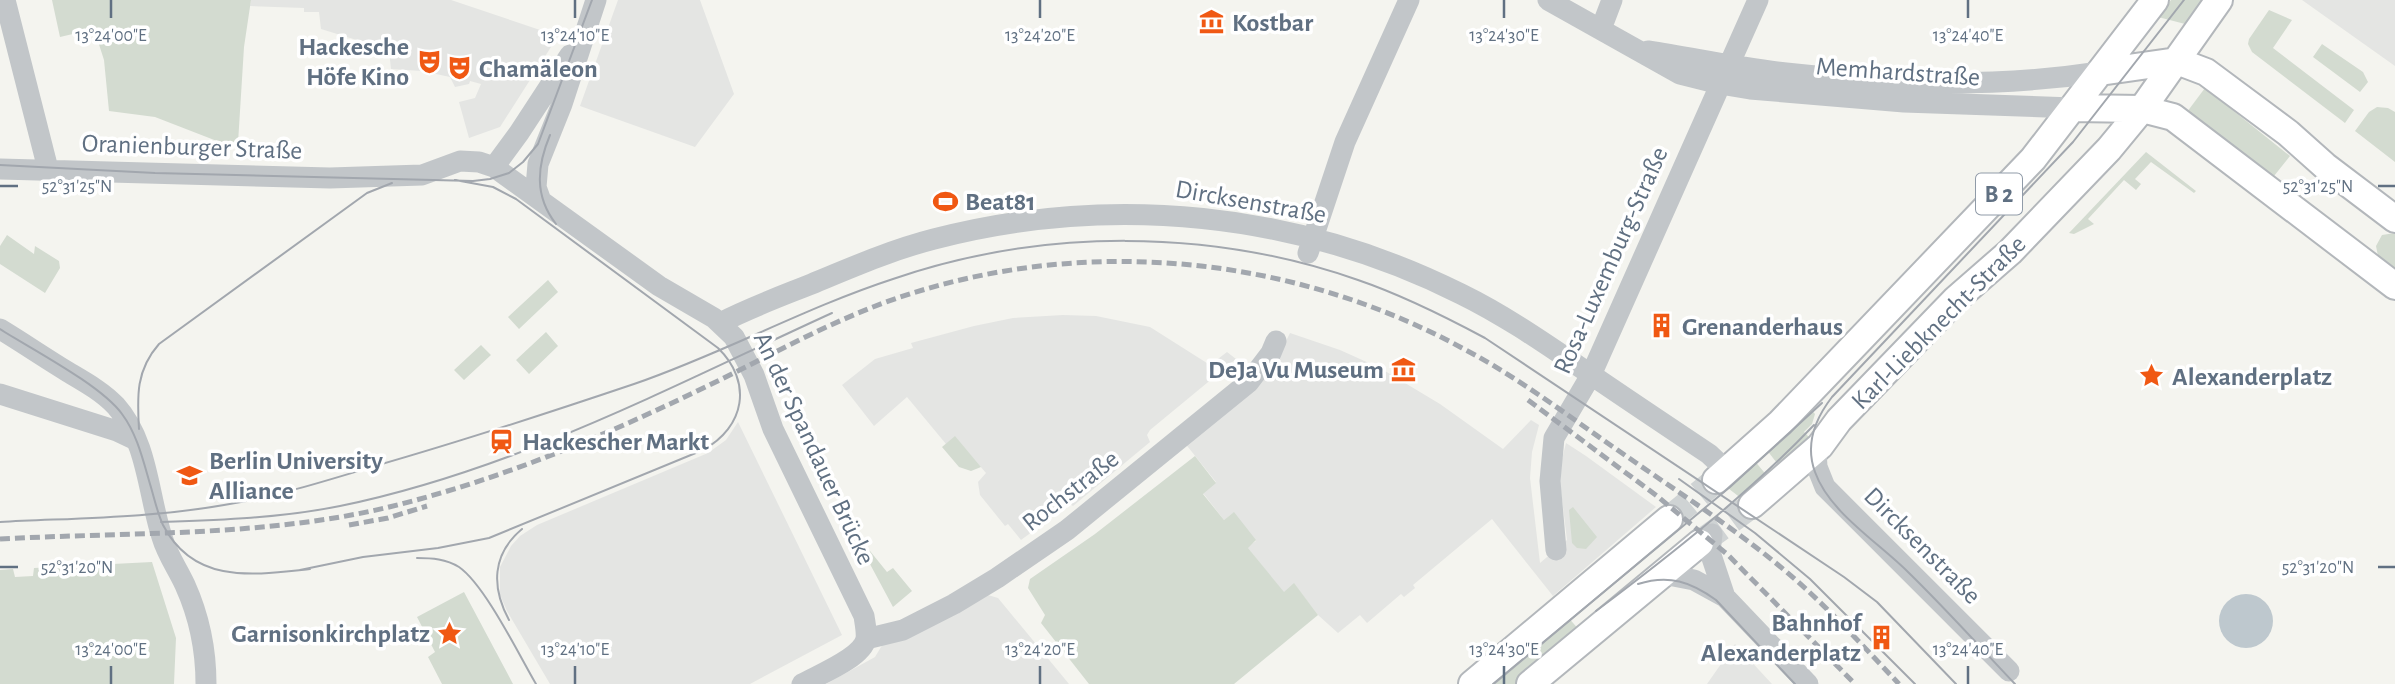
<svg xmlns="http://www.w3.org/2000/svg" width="2395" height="684" font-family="'Alegreya Sans',sans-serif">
<rect width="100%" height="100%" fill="#f4f4ef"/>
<path fill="#e4e5e3" d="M251,0H451L558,36L500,127L469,138L459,102L475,98L481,84L470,81L469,84L455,87L450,77L422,71L391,69L389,50L321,29L319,12H304V8L250,6Z
M618,0H700L734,94L695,147L580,106Z
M2302,0H2395V66Z
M1063,315L1096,316L1150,327L1210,365L1227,352L1236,359L1150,430L1147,435L1150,442L1073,506L1070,504L1021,540L1008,524L1005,526L980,495L978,482L986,473L955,437L946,444L907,397L874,426L842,385L875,359L913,348L911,343L974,326L1013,318Z
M1290,333L1340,350L1380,368L1440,404L1503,449L1531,420L1539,425L1532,452L1530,478L1540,563L1567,540L1560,483L1562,459L1566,443L1586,456L1656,507L1553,596L1492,519L1413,585L1415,588L1404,597L1401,594L1367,623L1360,615L1338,633L1318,615L1294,584L1284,593L1247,547L1256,541L1233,513L1224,520L1203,493L1216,482L1184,442L1280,353Z
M738,422L842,635L750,684H550L507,611L500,595V567L511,546L520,536L537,525L708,453L726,440Z
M988,595L998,598L1069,684H826L875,657L884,642Z
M1735,644L1772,684H1707Z"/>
<path fill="#d3dbd0" d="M52,0H251L244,47L238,143H222L155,117L109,111L104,60L94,29L60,37Z
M2171,0H2208L2189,25L2158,17Z
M2269,10L2292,20L2273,48L2354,110L2345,123L2252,52L2248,44L2249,39Z
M2322,44L2363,72L2368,82L2360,92L2313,57Z
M2205,88L2290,156L2274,176L2187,112Z
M2377,107L2388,108L2395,112V162L2355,131L2369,112Z
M2146,152L2196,191L2194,193L2151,162L2135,179L2141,184L2136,190L2124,180L2088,219L2094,224L2074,234L2069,233Z
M2395,233V269L2378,256L2376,246L2382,235Z
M7,235L34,254L35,246L59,261L60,268L45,293L0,264V246Z
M548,280L558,292L519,329L508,317Z
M546,332L558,346L529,374L516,360Z
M481,345L491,355L464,380L454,370Z
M1808,406L1815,414L1812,424L1804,432L1809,437L1780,467L1766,449Z
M955,436L981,467L971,471L959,467L942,447Z
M1195,456L1216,483L1203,494L1224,520L1234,512L1256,540L1248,548L1284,592L1294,583L1318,615L1234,684H1089L1041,623L1045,615L1028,588L1030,579L1095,534Z
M1754,460L1768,477L1742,499L1724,485Z
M1573,507L1597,537L1586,549L1577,548L1572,543L1569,510Z
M849,525L887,572L893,568L912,591L893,607Z
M152,562L176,638L174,684H0V570L13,569L15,577L33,576L34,568Z
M464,592L513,684H442L428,657L435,652L417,617Z
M1566,615L1581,632L1518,684H1483Z"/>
<path fill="#bec8ce" d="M2219 621a27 27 0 1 1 54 0a27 27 0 1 1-54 0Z"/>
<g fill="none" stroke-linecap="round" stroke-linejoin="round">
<path stroke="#cfd3d4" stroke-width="26" stroke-dasharray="26 13" stroke-linecap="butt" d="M1669,519L1716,480
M1700,543L1752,505"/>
<defs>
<path id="major" d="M2100,72L2177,61L2206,72L2288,133L2325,166L2395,219
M2073,108L2142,109L2173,117L2395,286
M1716,480L1780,423L2033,159L2155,0
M1752,505L1820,446L1839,420L1956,299L2010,252L2109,149L2142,109L2219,0
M1472,684L1669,519
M1530,684L1700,543"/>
</defs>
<use href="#major" stroke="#b3b7bb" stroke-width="30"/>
<path stroke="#c2c6c9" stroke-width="21" d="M5,0L48,169
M1548,0L1680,74L1720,84L1750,89L1904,102L2073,108
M1601,29L1612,0
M1648,51C1694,58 1739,68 1786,73C1890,85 1996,88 2100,72
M494,167L519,133L570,55
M0,169L330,178L422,175L460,161L479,162L494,167L659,286L714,318L734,337L754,375L773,429L864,616C865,623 867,632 866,639C862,658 818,675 802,684
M541,201L536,187L538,164L562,104L596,0
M1308,253L1345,142L1409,0
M720,323C749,308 779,297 809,285C850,268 891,250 934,239C1112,193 1297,212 1461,294C1508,317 1550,347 1593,376C1631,402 1670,428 1709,454L1727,471
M0,329C23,343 45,358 68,372C85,382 103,392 116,406C148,442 148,494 162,537C167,554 177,568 185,585C199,616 206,650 206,684
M0,394L117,431L136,440
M1816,450L1817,467L1825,487L2009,671
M1712,534L1710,552L1725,597
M1556,550L1550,481L1554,438L1591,375L1758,0
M1663,574L1694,580L1725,597L1808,684
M866,639L903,630L954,604L997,578L1067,530L1249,382L1271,353L1276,341"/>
<use href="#major" stroke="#fff" stroke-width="26"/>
<path stroke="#a2a7ae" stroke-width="2" d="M550,135C537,166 534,196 556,224
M0,165L155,173L473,181L490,179L509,173L523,162L538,144L592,0
M0,329C33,350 101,385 122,414C137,434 143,460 150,484C154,497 157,512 163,525C194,585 254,575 310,569
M139,429C137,396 136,370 159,344L367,193L392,183
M1679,479L1755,533L1810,579L1915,684
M0,522C74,518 151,518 224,505C275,497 325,481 375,466C462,441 548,413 634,384C722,354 804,308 893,279C1041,228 1210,228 1358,280C1402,295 1444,316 1485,338L1844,577L1877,602L1956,684
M161,522C221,520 281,518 340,506C515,470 672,386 832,313
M417,558C432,558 446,559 459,567C485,585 519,655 536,684
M300,570L363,557L438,548L489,538L703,450C745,427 753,382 718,348L516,199L493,187L455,180
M1638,584C1669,574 1691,582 1716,600L1795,684
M1596,611C1672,554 1748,494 1814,425
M509,620C491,587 492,554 522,529
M1493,684L1730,487L1822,403
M2015,684C1980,647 1945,608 1908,572C1878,542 1829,512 1815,472C1805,445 1815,419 1832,397L2073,142L2184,0"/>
<path stroke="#a2a7ae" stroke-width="5" stroke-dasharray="10 5" stroke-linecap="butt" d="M1528,400L1657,496L1728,555L1855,684
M349,525L388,518L427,506
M0,539C127,532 261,537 385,508C493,482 598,439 697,391C760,361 821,326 886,302C1075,234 1287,253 1462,348C1518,377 1568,416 1619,451C1679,493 1741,532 1796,580C1833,613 1866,649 1899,684"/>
</g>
<path fill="none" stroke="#607082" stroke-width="2.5" d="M111,0V18M575,0V18M1040,0V18M1504,0V18M1968,0V18M0,186H18M2378,186H2395M0,567H18M2378,567H2395M111,666V684M575,666V684M1040,666V684M1504,666V684M1968,666V684"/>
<defs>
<symbol id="museum-bare" viewBox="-9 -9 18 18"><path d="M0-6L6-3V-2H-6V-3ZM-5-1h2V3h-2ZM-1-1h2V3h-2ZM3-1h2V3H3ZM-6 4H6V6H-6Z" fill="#f05813" stroke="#fff" stroke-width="2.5" paint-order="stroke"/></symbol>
<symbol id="theatre-bare" viewBox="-9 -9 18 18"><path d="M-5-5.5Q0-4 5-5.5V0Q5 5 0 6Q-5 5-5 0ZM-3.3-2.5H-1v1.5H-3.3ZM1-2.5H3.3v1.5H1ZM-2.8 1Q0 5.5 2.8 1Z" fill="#f05813" stroke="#fff" stroke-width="2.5" paint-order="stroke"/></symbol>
<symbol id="stadium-bare" viewBox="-9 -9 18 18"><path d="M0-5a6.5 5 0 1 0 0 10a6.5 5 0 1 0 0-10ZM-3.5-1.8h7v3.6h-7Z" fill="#f05813" stroke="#fff" stroke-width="2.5" paint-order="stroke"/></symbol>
<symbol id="building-bare" viewBox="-9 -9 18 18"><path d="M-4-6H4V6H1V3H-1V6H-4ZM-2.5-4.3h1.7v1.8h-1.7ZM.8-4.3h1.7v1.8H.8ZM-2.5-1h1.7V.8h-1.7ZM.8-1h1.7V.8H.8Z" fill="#f05813" stroke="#fff" stroke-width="2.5" paint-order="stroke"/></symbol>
<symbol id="sight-bare" viewBox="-9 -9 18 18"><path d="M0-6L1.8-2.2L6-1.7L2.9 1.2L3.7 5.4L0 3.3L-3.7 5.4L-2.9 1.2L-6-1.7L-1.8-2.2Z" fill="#f05813" stroke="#fff" stroke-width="2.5" paint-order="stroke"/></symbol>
<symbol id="station-bare" viewBox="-9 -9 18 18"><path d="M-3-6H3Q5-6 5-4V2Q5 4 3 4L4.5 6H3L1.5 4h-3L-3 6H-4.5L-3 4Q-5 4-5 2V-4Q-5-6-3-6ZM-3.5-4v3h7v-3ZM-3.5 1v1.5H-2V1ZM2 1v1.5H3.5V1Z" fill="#f05813" stroke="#fff" stroke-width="2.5" paint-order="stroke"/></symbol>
<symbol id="university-bare" viewBox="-9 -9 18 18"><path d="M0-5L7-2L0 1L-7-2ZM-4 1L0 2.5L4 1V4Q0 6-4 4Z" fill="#f05813" stroke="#fff" stroke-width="2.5" paint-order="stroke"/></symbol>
</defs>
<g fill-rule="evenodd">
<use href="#museum-bare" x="1194" y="4" width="35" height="35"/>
<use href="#theatre-bare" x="412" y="44" width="35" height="35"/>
<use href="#theatre-bare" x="442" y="50" width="35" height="35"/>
<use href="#stadium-bare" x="928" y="184" width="35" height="35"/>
<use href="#building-bare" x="1644" y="308" width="35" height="35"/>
<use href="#museum-bare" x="1386" y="352" width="35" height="35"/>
<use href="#sight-bare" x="2134" y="358" width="35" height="35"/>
<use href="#station-bare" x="484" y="424" width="35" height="35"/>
<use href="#university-bare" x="172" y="458" width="35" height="35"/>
<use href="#sight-bare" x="432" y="616" width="35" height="35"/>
<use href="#building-bare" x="1864" y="620" width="35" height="35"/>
</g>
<g text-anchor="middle" stroke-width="7" stroke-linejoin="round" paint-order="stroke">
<rect fill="#fff" stroke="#909ba8" stroke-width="2" x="1976" y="173.5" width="46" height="41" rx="5"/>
<g font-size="24" font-weight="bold" fill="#607082">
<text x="1999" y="202">B 2</text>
</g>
<g font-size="26" font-weight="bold" fill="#607082" stroke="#fff" text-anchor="start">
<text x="1232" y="31">Kostbar</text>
<text x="409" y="55" text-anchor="end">Hackesche<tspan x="409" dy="30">Höfe Kino</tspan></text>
<text x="479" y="77">Chamäleon</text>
<text x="965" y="210">Beat81</text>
<text x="1682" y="335">Grenanderhaus</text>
<text x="1384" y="378" text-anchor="end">DeJa Vu Museum</text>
<text x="2172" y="385">Alexanderplatz</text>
<text x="522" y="450">Hackescher Markt</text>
<text x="209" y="469">Berlin University<tspan x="209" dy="30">Alliance</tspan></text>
<text x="1861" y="631" text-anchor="end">Bahnhof<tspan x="1861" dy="30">Alexanderplatz</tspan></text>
<text x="430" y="642" text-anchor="end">Garnisonkirchplatz</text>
</g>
<g font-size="26" fill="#607082" stroke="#fff">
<text transform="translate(1898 71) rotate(4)" y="9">Memhardstraße</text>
<text transform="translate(192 146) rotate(2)" y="9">Oranienburger Straße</text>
<text transform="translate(1251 201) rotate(10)" y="9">Dircksenstraße</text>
<text transform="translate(1610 260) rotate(-66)" y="9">Rosa-Luxemburg-Straße</text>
<text transform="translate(1938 322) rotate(-45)" y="9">Karl-Liebknecht-Straße</text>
<text transform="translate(815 448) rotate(65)" y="9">An der Spandauer Brücke</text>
<text transform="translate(1070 490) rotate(-38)" y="9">Rochstraße</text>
<text transform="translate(1923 545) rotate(45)" y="9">Dircksenstraße</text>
</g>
</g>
<g font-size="18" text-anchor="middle" fill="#607082" stroke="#fff" stroke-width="7" stroke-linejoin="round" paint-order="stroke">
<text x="111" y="41">13°24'00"E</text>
<text x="575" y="41">13°24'10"E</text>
<text x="1040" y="41">13°24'20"E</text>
<text x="1504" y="41">13°24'30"E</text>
<text x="1968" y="41">13°24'40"E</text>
<text x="77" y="192">52°31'25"N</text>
<text x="2318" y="192">52°31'25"N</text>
<text x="77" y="573">52°31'20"N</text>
<text x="2318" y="573">52°31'20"N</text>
<text x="111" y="655">13°24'00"E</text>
<text x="575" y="655">13°24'10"E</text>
<text x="1040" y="655">13°24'20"E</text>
<text x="1504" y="655">13°24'30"E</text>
<text x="1968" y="655">13°24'40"E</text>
</g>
</svg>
